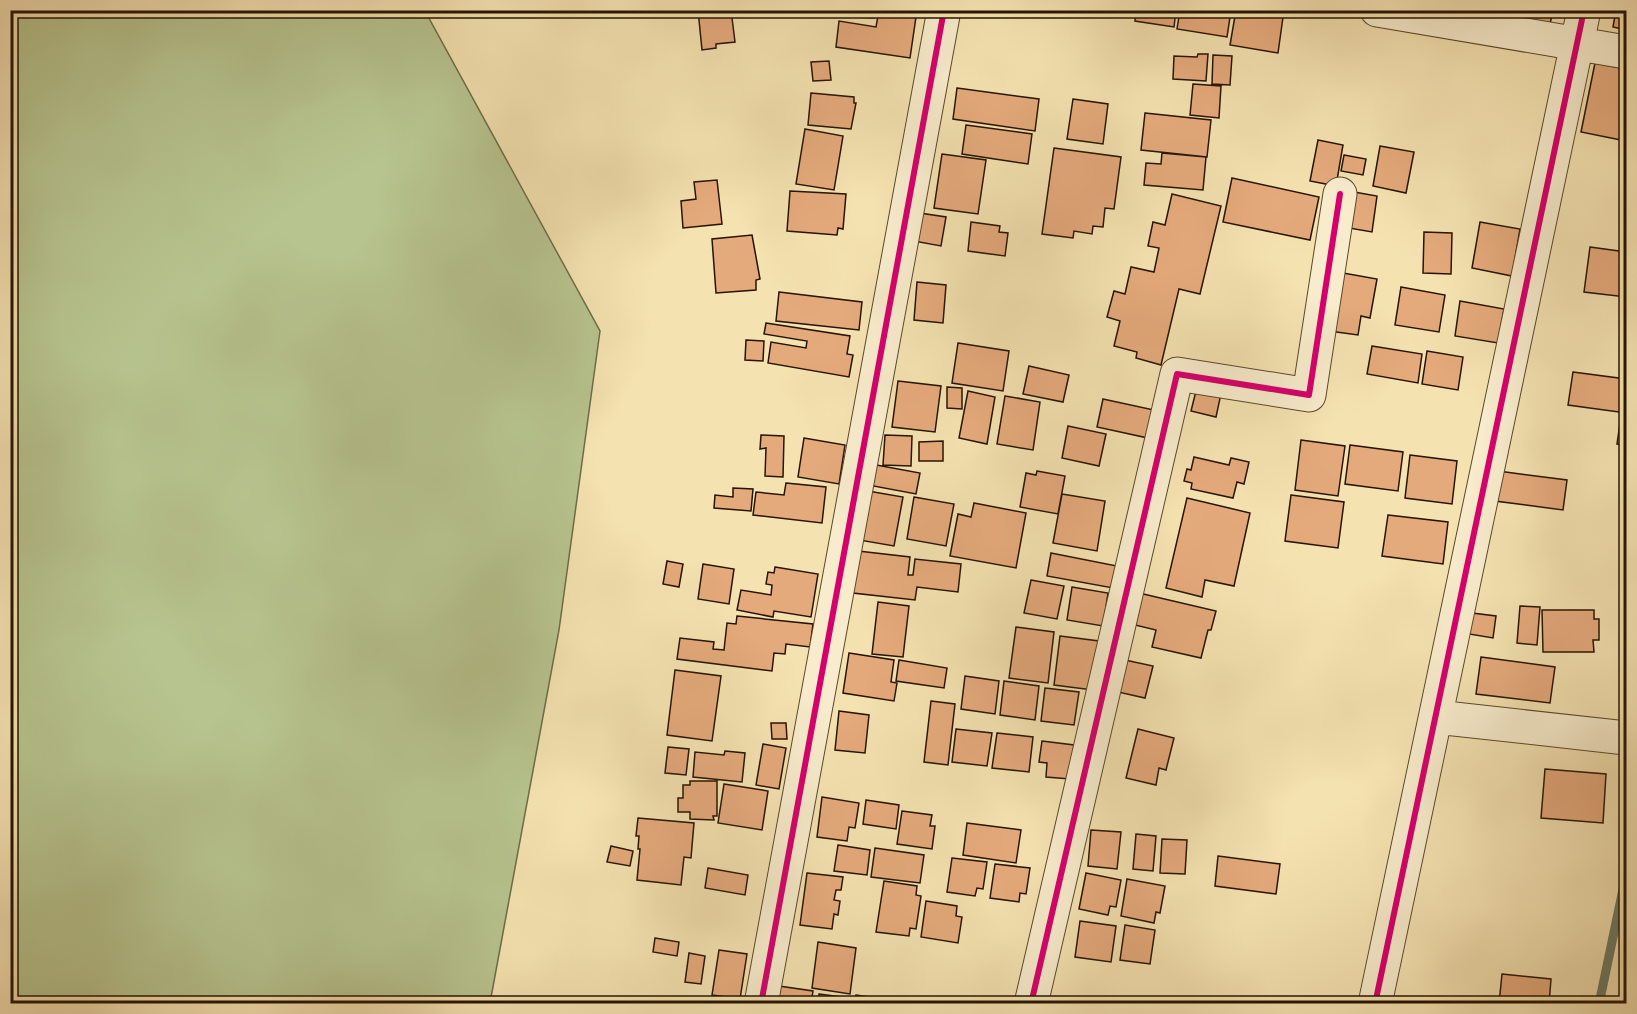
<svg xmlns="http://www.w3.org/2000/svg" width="1637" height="1014" font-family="'IM FELL Double Pica',serif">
<rect width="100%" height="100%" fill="#f5e2b1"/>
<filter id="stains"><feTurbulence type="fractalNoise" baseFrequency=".00333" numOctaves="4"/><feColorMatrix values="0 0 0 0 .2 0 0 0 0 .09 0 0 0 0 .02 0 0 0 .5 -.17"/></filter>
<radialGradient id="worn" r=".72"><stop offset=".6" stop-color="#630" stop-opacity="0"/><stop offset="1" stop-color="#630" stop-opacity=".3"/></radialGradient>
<path fill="#b7c48f" stroke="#6e6c48" stroke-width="1.5" d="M10,11H425L600,331L559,630L490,1003H11Z"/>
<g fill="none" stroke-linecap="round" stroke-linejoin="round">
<path stroke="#6d7a65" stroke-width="9" d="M1599,1004L1626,875"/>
</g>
<path fill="#e5aa7c" stroke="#261400" stroke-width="1.5" d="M698,10H731L735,42L716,44V48L702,50Z
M836,10H874V18L836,16Z
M879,10H917L910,58L836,47L839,21L876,27Z
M1136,10H1176L1174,27L1135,21Z
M1180,10H1207V13L1230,17L1227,37L1177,29Z
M1236,10H1284L1278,53L1230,45Z
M1487,10H1553L1549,29L1485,16Z
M1616,10H1626V30L1613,27Z
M1198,54H1208L1206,81L1173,79L1174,56L1197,57Z
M1213,55L1232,56L1230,85L1212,84Z
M829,61L831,80L813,81L811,62Z
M1595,63L1626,69V141L1581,132Z
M1193,84L1221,86L1219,118L1190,115Z
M957,88L1039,99L1035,131L953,119Z
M811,93L854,97V103H856L851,129L808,125Z
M1073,99L1108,104L1103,144L1067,139Z
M1145,113L1211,120L1207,157L1141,150Z
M966,125L1032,134L1028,164L962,154Z
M805,129L843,136L834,190L796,184Z
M1318,140L1343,145L1336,186L1310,181Z
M1380,146L1414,152L1406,193L1373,186Z
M1054,148L1121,157L1114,209L1105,208L1103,227L1093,226L1092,234L1074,231L1073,238L1042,234Z
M1162,153L1206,157L1203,190L1144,185L1146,163L1161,164Z
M942,154L986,160L978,214L934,208Z
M1344,155L1366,159L1363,175L1341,171Z
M1232,178L1319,197L1310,240L1223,222Z
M717,180L722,224L683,228L681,201L696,199L694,182Z
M1343,190L1377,196L1372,232L1337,226Z
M790,191L846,194L843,229L838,228L837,235L787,231Z
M1172,194L1221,206L1200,294L1179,289L1161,365L1136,358L1137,352L1114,346L1120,321L1107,317L1114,291L1125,294L1131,267L1154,272L1159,248L1148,246L1153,222L1165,225Z
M913,212L946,217L941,246L908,240Z
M971,222L1000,226L999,232L1008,233L1005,256L968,251Z
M1480,222L1520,229L1512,276L1472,268Z
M1424,232L1452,233L1451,274L1423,273Z
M752,235L760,279L756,280V290L716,293L712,239Z
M1590,247L1626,252V297L1584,292Z
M1332,271L1377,279L1370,318L1361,316L1358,335L1322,330Z
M917,282L946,285L943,323L914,320Z
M1401,287L1445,295L1439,332L1395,325Z
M779,292L862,302L859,330L776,321Z
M1460,301L1504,309L1498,343L1455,336Z
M766,323L850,336L847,354L853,355L849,377L768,363L771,342L806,348L807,341L764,334Z
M746,340L764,341L763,361L745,360Z
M958,343L1009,351L1003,391L952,383Z
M1372,346L1422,354L1418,383L1367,374Z
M1427,351L1463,357L1458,390L1422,384Z
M1029,366L1069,375L1063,402L1023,394Z
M1573,372L1626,379V413L1568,405Z
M898,381L941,386L935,432L892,427Z
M1198,383L1222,389L1216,417L1191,411Z
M947,387L962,388V409L947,408Z
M968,391L995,397L987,444L959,438Z
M1005,396L1040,402L1033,450L997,444Z
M1103,399L1154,410L1148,438L1097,427Z
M1621,416H1626V445L1617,444Z
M1068,426L1106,434L1099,466L1062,458Z
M761,435L784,436L783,477L765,476L766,448L760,449Z
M885,435L912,436L911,466L883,465Z
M804,438L845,445L839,484L798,477Z
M1301,440L1345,446L1338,496L1295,490Z
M943,441V461H919V442Z
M1350,445L1403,452L1398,491L1345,484Z
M1410,455L1457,461L1452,504L1405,498Z
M1194,457L1229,465L1231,458L1249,462L1244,484L1237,482L1233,498L1191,489L1192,483L1184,481L1187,469L1191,470Z
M871,464L920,473L916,494L868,485Z
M1037,471L1065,476L1058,514L1020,507L1026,473L1036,475Z
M1498,471L1567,480L1563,510L1495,501Z
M786,483L826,487L822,523L753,515L756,492L784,495Z
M733,488L753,489L751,511L714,508L715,495L733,497Z
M1626,489V538L1620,537Z
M868,491L903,497L894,546L859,540Z
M1062,494L1105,501L1097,551L1053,543Z
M1291,495L1344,502L1338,548L1285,541Z
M914,497L954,504L946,546L907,539Z
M1187,498L1250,513L1234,586L1205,580L1202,597L1166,588Z
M974,503L1026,513L1016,568L950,556L958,514L971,517Z
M1388,515L1448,522L1443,564L1382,556Z
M858,551L910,557L908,575H913L915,559L961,564L958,592L917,587L915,600L853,593Z
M1051,553L1117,566L1113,588L1047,576Z
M667,561L683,564L679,587L663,584Z
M703,564L734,569L729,604L698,599Z
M775,567L818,574L811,617L774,611L773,617L737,610L741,590L771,595L772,585L766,584L768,572L774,573Z
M1031,580L1064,586L1057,619L1024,613Z
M1072,587L1108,593L1103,626L1067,620Z
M1139,593L1216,611L1211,630H1208L1201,658L1152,647L1156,630L1131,624Z
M878,602L909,606L903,657L872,654Z
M1520,606L1540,607L1537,645L1517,643Z
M1542,610H1594V619H1599V640H1593L1594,652H1543Z
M1472,613L1496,616L1493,638L1469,634Z
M737,616L813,624L810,647L786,644L785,654L774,653L772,671L677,659L680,638L714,642L713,649L724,650L727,623L736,624Z
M1016,627L1054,632L1048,683L1009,678Z
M1060,636L1099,641L1093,690L1054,685Z
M849,653L894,660L891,682L897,683L894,701L843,693Z
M1481,657L1555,667L1550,703L1476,694Z
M899,660L947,668L944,688L896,681Z
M1125,660L1153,666L1145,698L1118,692Z
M675,670L721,676L712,741L667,735Z
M965,676L999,681L995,714L961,709Z
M1004,681L1039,686L1035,720L1000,715Z
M1045,688L1079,692L1074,725L1041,721Z
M931,701L955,704L948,765L924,762Z
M839,711L869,715L865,753L835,750Z
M771,723H786L787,739H772Z
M956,729L992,733L987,766L952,762Z
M1138,729L1174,738L1166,770L1159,768L1156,785L1126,778Z
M997,733L1033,737L1029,772L992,768Z
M1042,741L1074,745L1070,779L1046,777L1047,763L1039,762Z
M763,744L786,748L779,789L756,785Z
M668,747L689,749L686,775L665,773Z
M725,751L745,753L742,782L693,777L695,752L724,755Z
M1545,769L1606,774L1603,823L1541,818Z
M690,781H717V816H713L714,820L690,819V812H678V798H683V785H690Z
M724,784L768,791L762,830L718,823Z
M822,797L859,803L855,828L849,827L847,841L817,837Z
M866,800L899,805L896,829L863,824Z
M902,811L932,815L930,826H935L932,849L897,844Z
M638,818L694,823L691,858L684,857L681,885L637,880L640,849H638L639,836H636Z
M967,823L1021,830L1016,863L963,855Z
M1091,830L1121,832L1117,869L1088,866Z
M1136,834L1156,836L1153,871L1133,869Z
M1162,839L1187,840L1185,874L1160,873Z
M838,845L870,850L867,875L834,871Z
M611,846L633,851L630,866L607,862Z
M875,848L924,855L920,883L871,877Z
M1218,856L1280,864L1276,894L1215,886Z
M952,858L987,862L983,889L977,888L975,896L947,892Z
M995,864L1030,868L1026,894L1020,893L1019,902L990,898Z
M708,868L748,875L745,895L705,888Z
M807,873L843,877L841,890H836L834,900L840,901L838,915L834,914L832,929L800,925Z
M1086,873L1121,880L1116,907L1110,906L1108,915L1079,909Z
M1127,879L1165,886L1160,913L1156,912L1154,923L1121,916Z
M884,881L917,886L916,895L921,896L916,929L910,928L909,936L876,932Z
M926,901L957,906L956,916L962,917L958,943L921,937Z
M1080,921L1116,926L1111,962L1075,957Z
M1125,925L1155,930L1150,964L1120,960Z
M655,938L679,942L677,956L653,952Z
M818,942L856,948L850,994L812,988Z
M719,950L747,954L740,999L712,995Z
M689,953L705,956L701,984L685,982Z
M1502,974L1551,979L1549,1004H1499Z
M772,985L813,991L811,1004H770Z
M819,994L849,998L848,1004H818Z
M856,995L895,1001L894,1004H854Z"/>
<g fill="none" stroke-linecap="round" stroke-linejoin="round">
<defs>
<path id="minor" d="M1377,10L1626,52
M1436,717L1626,738
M761,1004L944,10
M1031,1004L1177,374L1309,395L1340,194
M1375,1004L1584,10"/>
</defs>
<use href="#minor" stroke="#5a482c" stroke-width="35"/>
<use href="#minor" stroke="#f8eccc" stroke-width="33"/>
<defs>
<path id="cycleway" d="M761,1004L944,10
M1031,1004L1177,374L1309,395L1340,194
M1375,1004L1584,10"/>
</defs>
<use href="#cycleway" stroke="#f8eccc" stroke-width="10"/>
<use href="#cycleway" stroke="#d6006c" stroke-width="6"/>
</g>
<rect width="1637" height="1014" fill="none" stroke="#f5e2b1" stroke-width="36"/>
<rect x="12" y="12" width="1613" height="990" fill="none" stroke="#261400" stroke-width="3"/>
<rect x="18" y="18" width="1601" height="978" fill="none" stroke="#261400" stroke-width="1.5"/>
<rect width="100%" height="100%" filter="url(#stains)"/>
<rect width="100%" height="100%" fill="url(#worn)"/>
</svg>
